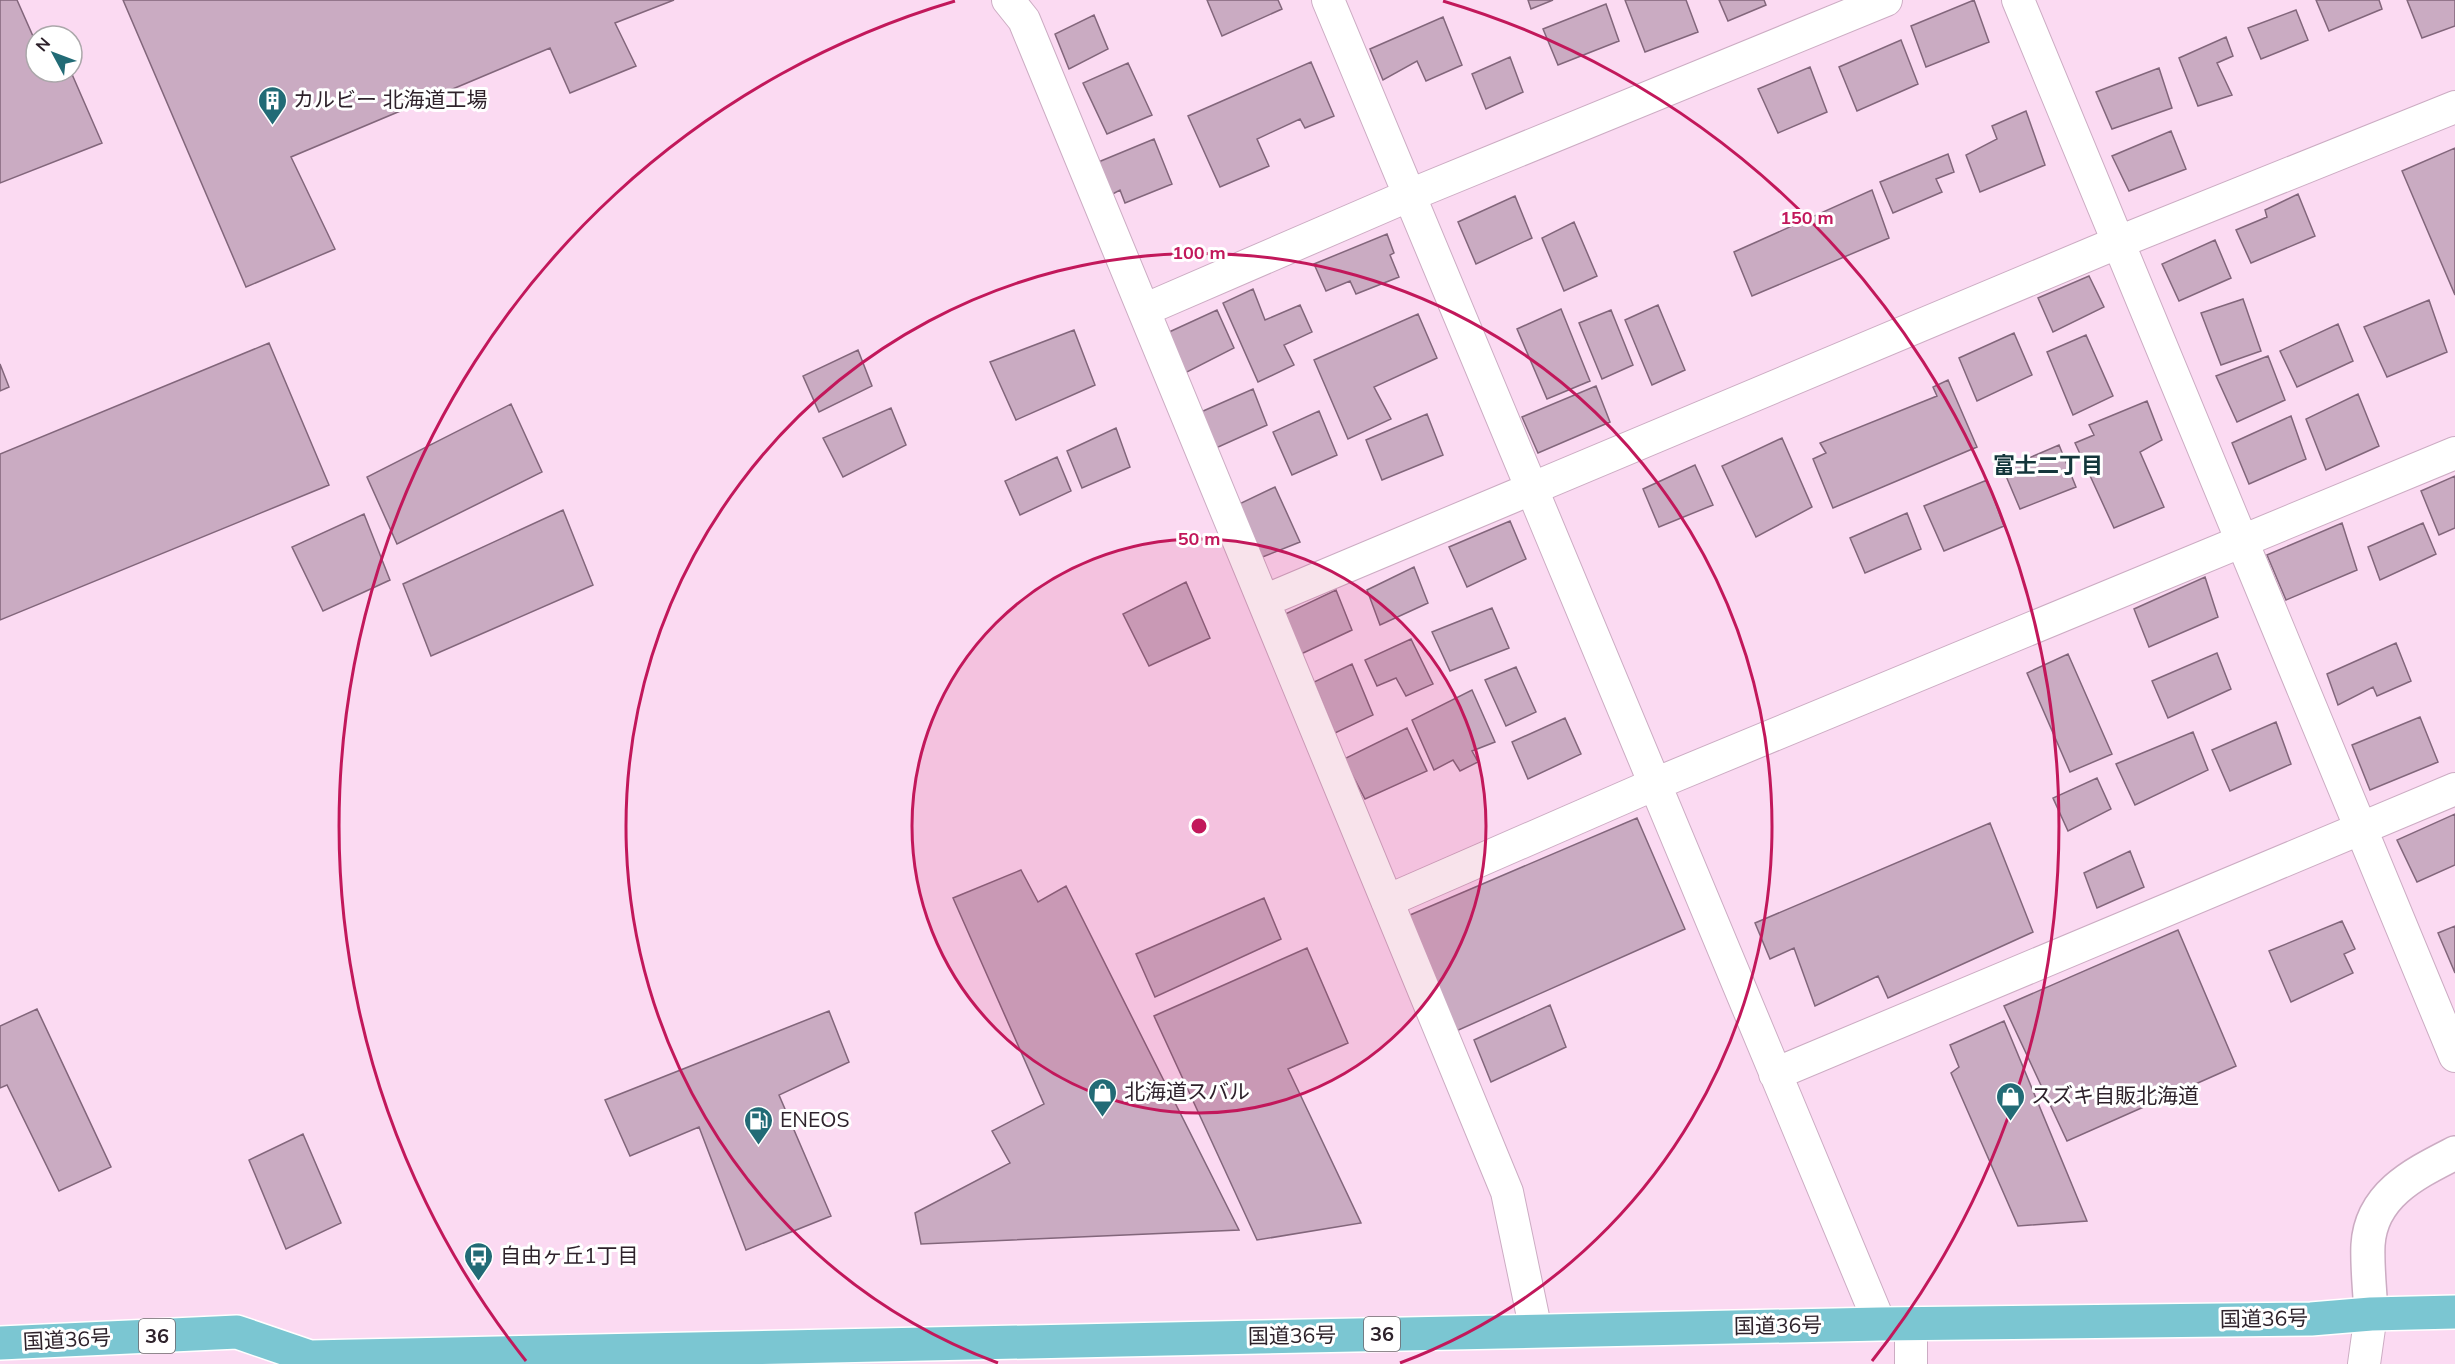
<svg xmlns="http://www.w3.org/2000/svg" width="2455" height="1364" font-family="Mulish,'Noto Sans JP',sans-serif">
<rect width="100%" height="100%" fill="#fbdaf2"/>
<path fill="#caabc2" stroke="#82667b" stroke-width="1.5" d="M0,0H17L36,43V72H71L102,143L0,183Z
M123,0H674L615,23L636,66L570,93L550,48L291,157L335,249L246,287Z
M1207,0H1278L1282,9L1222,36Z
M1528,0H1553L1531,9Z
M1625,0H1686L1698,32L1645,52Z
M1719,0H1764L1766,5L1728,21Z
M1974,0L1989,42L1926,67L1911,26Z
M2316,0H2379L2382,9L2329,31Z
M2407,0H2455V26L2422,38Z
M1606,4L1619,41L1558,65L1543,29Z
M2296,10L2308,40L2261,59L2248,28Z
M1094,15L1108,49L1069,69L1055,34Z
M1443,17L1462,65L1426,81L1417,61L1383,80L1370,49Z
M2226,37L2233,56L2217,63L2232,95L2198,106L2179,58Z
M1901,40L1918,84L1857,111L1839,67Z
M1510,57L1523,92L1486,109L1472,74Z
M1311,62L1334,116L1305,128L1300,119L1257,139L1269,166L1220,187L1188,116Z
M1128,63L1152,115L1107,134L1083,83Z
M1810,67L1827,112L1778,133L1758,89Z
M2159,68L2172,108L2112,129L2096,92Z
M2026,111L2045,165L1980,192L1966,155L1997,139L1992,126Z
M2171,131L2186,169L2129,191L2112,156Z
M1154,139L1172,184L1125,203L1120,190L1109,196L1096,163Z
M2455,148V295L2402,171Z
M1948,154L1954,172L1936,179L1942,192L1893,213L1880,182Z
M1872,190L1889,238L1752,296L1734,252Z
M2298,194L2315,236L2251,263L2236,230L2267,217L2265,210Z
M1515,196L1532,238L1476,264L1458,222Z
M1574,222L1597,276L1564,291L1542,238Z
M1387,234L1394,253L1390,255L1399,277L1356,294L1350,281L1326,291L1314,264Z
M2215,240L2231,278L2179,301L2162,264Z
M2089,276L2104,307L2053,332L2038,298Z
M1253,289L1265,320L1300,305L1312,332L1284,345L1294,365L1258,382L1223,303Z
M2243,299L2261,351L2221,365L2201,313Z
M2429,300L2447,352L2387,377L2364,327Z
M1658,305L1685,370L1652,385L1625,320Z
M1561,309L1590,381L1547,399L1517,329Z
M1217,310L1234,348L1183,374L1167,333Z
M1611,310L1633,365L1602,379L1579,323Z
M1418,314L1437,358L1374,387L1391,419L1348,439L1314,360Z
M2338,324L2353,361L2297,387L2280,351Z
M1074,330L1095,385L1016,420L990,362Z
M2014,333L2032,375L1977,401L1959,358Z
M2086,335L2113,396L2073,415L2047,352Z
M269,343L329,485L0,620V454Z
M858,350L872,386L819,412L803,376Z
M2268,356L2285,400L2237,422L2216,376Z
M0,364L9,387L0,391Z
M1948,380L1977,447L1833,508L1813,459L1826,453L1820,443L1937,396L1933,387Z
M1596,386L1610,422L1538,453L1522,417Z
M1253,389L1267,425L1216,448L1201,412Z
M2358,394L2379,446L2326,470L2306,419Z
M2147,401L2162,440L2140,452L2164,507L2114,528L2075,443L2094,435L2089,425Z
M511,404L542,472L397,544L367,477Z
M891,408L906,445L843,477L823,438Z
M1319,411L1337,455L1292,475L1273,432Z
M1427,414L1443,455L1382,480L1366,440Z
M2291,416L2306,459L2249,484L2232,443Z
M1116,428L1130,467L1082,488L1067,451Z
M1782,438L1812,507L1756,537L1722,466Z
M2059,445L2076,487L2020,509L2003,469Z
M1057,457L1071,491L1020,515L1005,481Z
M1695,465L1713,505L1659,527L1643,489Z
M2455,476V528L2439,535L2421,491Z
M1987,480L2004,526L1944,551L1924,506Z
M1275,487L1300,542L1260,558L1237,505Z
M563,510L593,585L431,656L403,584Z
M1907,513L1921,549L1865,573L1850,538Z
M364,514L390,580L323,611L292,547Z
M1510,521L1526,559L1467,587L1449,547Z
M2342,523L2357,570L2286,600L2267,555Z
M2423,523L2436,554L2380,580L2368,547Z
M1414,567L1428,603L1380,625L1367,590Z
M2205,577L2218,617L2149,647L2134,609Z
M1186,582L1210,638L1149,666L1123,614Z
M1336,590L1352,630L1299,655L1281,616Z
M1492,608L1509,648L1450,671L1432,632Z
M1411,639L1433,684L1406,696L1396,678L1377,686L1365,660Z
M2396,643L2411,681L2377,696L2373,687L2338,705L2327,674Z
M2217,653L2231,689L2168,718L2152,681Z
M2068,654L2112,754L2070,772L2027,673Z
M1352,664L1373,715L1335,733L1314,682Z
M1516,667L1536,712L1506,726L1485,680Z
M1472,690L1495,742L1472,751L1478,762L1460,771L1453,760L1434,770L1412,720Z
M2420,717L2438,762L2370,790L2352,745Z
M1565,718L1581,754L1528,779L1512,742Z
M2276,722L2291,764L2230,791L2212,750Z
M1407,728L1427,771L1365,799L1344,759Z
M2193,732L2208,770L2135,805L2116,764Z
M2097,778L2111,809L2068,831L2053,798Z
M2455,814V865L2417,882L2397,840Z
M1637,818L1685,929L1454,1032L1403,918Z
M1990,823L2033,932L1888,998L1878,976L1815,1006L1794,948L1770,959L1755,923Z
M2130,851L2144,887L2097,908L2084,873Z
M1021,870L1038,902L1066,886L1239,1230L921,1244L915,1213L1010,1163L992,1131L1044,1104L953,898Z
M1264,898L1281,939L1155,997L1136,954Z
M2342,921L2355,949L2344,954L2353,973L2291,1002L2269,951Z
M2455,926V973L2438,933Z
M2178,930L2236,1066L2067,1141L2004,1006Z
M1307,948L1348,1043L1288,1069L1361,1223L1257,1240L1154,1016Z
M1550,1005L1566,1047L1491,1082L1474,1040Z
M37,1009L111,1167L59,1191L7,1085L0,1088V1026Z
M829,1011L849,1062L779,1095L831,1216L746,1250L699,1127L630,1156L605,1100Z
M2004,1021L2087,1221L2018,1226L1951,1073L1959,1067L1950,1045Z
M303,1134L341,1223L286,1249L249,1160Z"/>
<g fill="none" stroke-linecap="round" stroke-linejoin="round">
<defs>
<path id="minor" d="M1008,0L1024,20L1507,1192L1536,1331
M1328,0L1880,1324
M2018,0L2455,1056
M1144,310L1410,195L1886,0
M1264,601L2119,242L2455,107
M1387,901L1655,784L2455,453
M1775,1074L2455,789
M1911,1364V1324
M2364,1364L2371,1314"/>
<path id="tertiary" d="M2371,1314C2370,1291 2367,1267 2368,1245C2371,1194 2416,1173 2455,1153"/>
<path id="trunk" d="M0,1343L237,1332L310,1357L1880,1324L2311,1319L2371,1314L2455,1312"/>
</defs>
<use href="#minor" stroke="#ccacc3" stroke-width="34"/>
<use href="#tertiary" stroke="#ccacc3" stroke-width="36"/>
<use href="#trunk" stroke="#fff" stroke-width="36"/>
<use href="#minor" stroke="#fff" stroke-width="32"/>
<use href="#tertiary" stroke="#fff" stroke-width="33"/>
<use href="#trunk" stroke="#7bc6d2" stroke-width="33"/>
</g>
<circle cx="1199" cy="826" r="287" fill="#c2185b" fill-opacity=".12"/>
<g fill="none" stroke="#c2185b" stroke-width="3">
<circle cx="1199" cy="826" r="287"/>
<path d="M998 1363A573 573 0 1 1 1400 1363"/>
<path d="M526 1361A860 860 0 0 1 955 1M1443 1A860 860 0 0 1 1872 1361"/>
</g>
<defs>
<symbol id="building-pin" viewBox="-11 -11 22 30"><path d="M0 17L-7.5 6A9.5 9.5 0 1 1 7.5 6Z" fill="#226b76" stroke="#fff"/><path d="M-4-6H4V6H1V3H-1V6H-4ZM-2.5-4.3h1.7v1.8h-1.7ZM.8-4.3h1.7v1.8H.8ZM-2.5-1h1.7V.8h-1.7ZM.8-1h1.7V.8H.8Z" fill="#fff"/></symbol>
<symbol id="shop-pin" viewBox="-11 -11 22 30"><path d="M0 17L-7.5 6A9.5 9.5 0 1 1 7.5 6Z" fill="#226b76" stroke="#fff"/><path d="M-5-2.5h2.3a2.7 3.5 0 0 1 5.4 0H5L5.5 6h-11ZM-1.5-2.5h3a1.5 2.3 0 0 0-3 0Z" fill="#fff"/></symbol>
<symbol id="fuel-pin" viewBox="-11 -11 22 30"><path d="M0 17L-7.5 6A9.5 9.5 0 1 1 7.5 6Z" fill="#226b76" stroke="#fff"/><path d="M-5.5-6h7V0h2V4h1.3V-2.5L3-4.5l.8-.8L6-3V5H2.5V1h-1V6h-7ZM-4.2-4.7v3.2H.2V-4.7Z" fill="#fff"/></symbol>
<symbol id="bus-pin" viewBox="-11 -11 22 30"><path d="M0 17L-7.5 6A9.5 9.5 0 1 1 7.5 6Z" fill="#226b76" stroke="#fff"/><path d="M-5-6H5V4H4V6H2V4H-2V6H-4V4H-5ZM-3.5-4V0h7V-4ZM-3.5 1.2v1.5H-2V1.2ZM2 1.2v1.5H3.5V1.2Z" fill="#fff"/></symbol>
</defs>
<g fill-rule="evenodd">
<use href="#building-pin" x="256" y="84" width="33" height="45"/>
<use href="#shop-pin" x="1086" y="1076" width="33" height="45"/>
<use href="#shop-pin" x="1994" y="1080" width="33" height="45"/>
<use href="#fuel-pin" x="742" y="1104" width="33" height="45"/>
<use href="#bus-pin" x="462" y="1240" width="33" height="45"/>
</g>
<g text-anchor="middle" stroke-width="6" stroke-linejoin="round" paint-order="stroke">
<g fill="#fff" stroke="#6d646b" stroke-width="1.5">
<rect x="1364" y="1317" width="36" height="34" rx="4.5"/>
<rect x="139" y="1319" width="36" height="34" rx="4.5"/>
</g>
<g font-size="20" font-weight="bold" fill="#2e222b">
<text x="1382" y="1341">36</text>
<text x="157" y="1343">36</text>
</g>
<g font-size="21" fill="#2e222b" stroke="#fff" text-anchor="start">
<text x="293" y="107">カルビー 北海道工場</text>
<text x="1124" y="1099">北海道スバル</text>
<text x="2031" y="1103">スズキ自販北海道</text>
<text x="780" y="1127">ENEOS</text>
<text x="500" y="1263">自由ヶ丘1丁目</text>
</g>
<g font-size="21" fill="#2e222b" stroke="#fff">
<text transform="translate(2264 1319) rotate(-1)" y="7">国道36号</text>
<text transform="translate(1778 1326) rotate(-1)" y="7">国道36号</text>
<text transform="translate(1292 1336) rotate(-1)" y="7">国道36号</text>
<text transform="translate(67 1340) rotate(-3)" y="7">国道36号</text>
</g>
<g font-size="22" font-weight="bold" fill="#14363b" stroke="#fff">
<text x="2048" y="473">富士二丁目</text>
</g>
</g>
<circle cx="1199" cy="826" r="9" fill="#c2185b" stroke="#fff" stroke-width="3"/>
<g font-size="18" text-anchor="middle" font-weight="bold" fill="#c2185b" stroke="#fff" stroke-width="6" stroke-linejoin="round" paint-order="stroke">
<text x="1807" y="224">150 m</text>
<text x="1199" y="259">100 m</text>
<text x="1199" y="545">50 m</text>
</g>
<g transform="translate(54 54) rotate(311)"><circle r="28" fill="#ffffff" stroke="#aba7aa" stroke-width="1.5"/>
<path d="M0-4.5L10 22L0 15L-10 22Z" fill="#226b76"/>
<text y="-9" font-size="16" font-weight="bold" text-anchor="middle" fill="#2e222b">N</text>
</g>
</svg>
